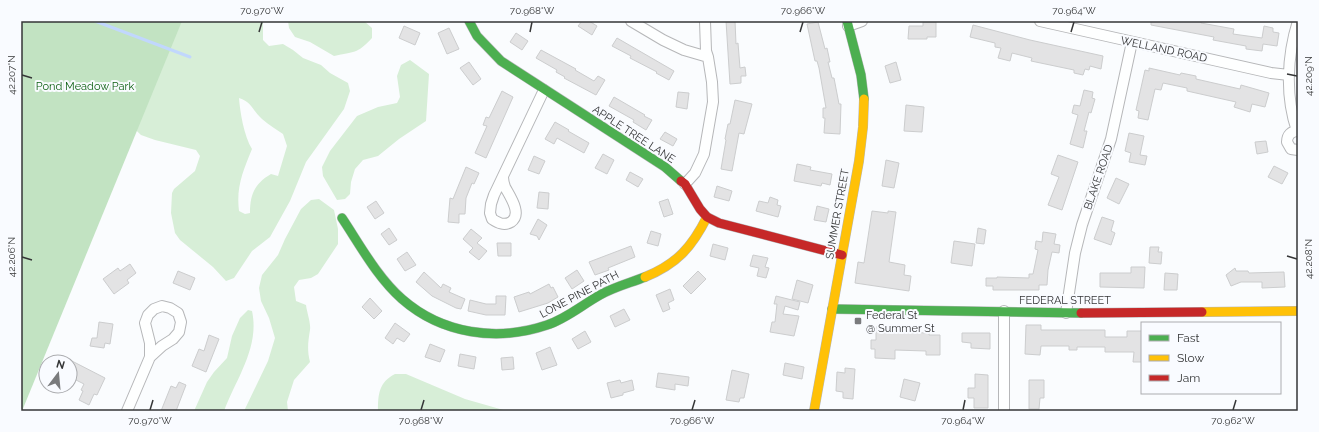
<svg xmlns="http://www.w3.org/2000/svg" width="1319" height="432" font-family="Raleway,sans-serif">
<rect width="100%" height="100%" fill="#fafcfe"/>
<path fill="#d7eed7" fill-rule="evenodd" d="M21,21H263V40L269,46L283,44L293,50L303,58L321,65L330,73L348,83L350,91L344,109L306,162L290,201L270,237L252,251L234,278L226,281L213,267L180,240L175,233L171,213L172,193L174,189L195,171L200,156L196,150L155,140L141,135ZM239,98C252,102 252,110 262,119C269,125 276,129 283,134L287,146L278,176L271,174C254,184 250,195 250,213L245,214L239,211C236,187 243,171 252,149C244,136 240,112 239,98Z
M288,21H327L330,22L364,21L372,28V38C356,55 355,51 334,56L310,42L295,37L289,28Z
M410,60L429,74L426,121L399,139L378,156L363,160L355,169L351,182L350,194L345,199L337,200L323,176L322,167L330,151L357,116L378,107L397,103L400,97L397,76L401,65Z
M319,199L334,210L338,229V244L318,274L311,278L299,280L294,287L296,301L306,305C307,313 311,323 310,330C308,342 307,350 310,362L294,380L287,402L288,411H244L268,361L275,338L269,318L261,301L259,288L262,275L278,255L285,239L301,209L311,200Z
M248,310L252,311C260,347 236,379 224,411H194L207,382L214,372L227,358L232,336L240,318Z
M395,374H406L465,399L507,411H378C378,394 379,382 395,374Z"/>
<path fill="#c2e3c2" d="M21,21H182L22,411H21Z"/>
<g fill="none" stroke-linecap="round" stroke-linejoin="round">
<path stroke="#c1d7fd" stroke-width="3" d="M95,21L190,57"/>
</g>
<path fill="#e3e3e4" stroke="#cccdce" d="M582,21H589L597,26L592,35L578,26Z
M726,21H735L736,44L738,43L740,68L745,67L746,76H741V83L730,84Z
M1151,21H1201V23L1234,29L1233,34L1262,38L1264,26L1273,28V32L1279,33L1277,46L1263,44L1262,51L1246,49V46L1213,40L1214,37L1151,25Z
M818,22L825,49L827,48L830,62H828L832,78H834L839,104H841L840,134L824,133L825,118H823V108H826L819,68L817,61H815L807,24Z
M923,22H936V37H927V39H908L909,26H923Z
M973,25L1030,40L1103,56L1101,69L1090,66L1089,70L1085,69L1083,75L1074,73V70L1031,61L1032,58L1012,53L1010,61L998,58L1001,48L995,47V43L970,37Z
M404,26L420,33L415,45L399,38Z
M449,28L459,49L447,54L438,33Z
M516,33L528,41L522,50L510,42Z
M617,38L674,71L669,80L656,73L657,72L630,58L631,56L612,46Z
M541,50L576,69L575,70L594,81L598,76L605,80L596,95L564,78L565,77L556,72L557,70L536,58Z
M469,62L481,79L473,85L460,68Z
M896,62L901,80L890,83L885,66Z
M1149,68L1180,75L1181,73L1196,76V79L1240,89L1241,85L1269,93L1265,107L1252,104L1250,112L1234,107L1236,102L1187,91V88L1163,83L1161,90L1155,89L1148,120L1138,118L1139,111L1136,110L1145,70L1149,71Z
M1084,90L1093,92L1092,98L1095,99L1091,113L1089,112L1084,131H1087L1083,148L1070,144L1078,115L1072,113L1074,105L1080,106Z
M502,91L513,97L486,158L475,153L487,126L483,125L486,117L489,118Z
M678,92L689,93L687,109L676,107Z
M614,97L645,115L644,116L652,120L646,130L633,122L634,120L609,106Z
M735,100L752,104L744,134L739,133L732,171L721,169L726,140L725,139L728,124H730Z
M906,105L924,107L922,132L904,131Z
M555,122L569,130L568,131L589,143L584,153L557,138L554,144L545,139Z
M665,132L677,139L673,146L660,139Z
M1129,133L1144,136L1140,155L1147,156L1145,165L1129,162L1131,153L1125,151Z
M1266,141L1268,152L1257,154L1255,142Z
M603,154L614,160L607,174L595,168Z
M1058,155L1078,162L1062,210L1048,205L1059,177L1051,174Z
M534,156L545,161L539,174L528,170Z
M886,160L899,163L894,188L882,186Z
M797,164L811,167L810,170L832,174L830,185L822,183L821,186L794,181Z
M1274,166L1288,173L1282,184L1268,177Z
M466,167L479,173L474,184L472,183L466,198L465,214H459V223L448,222L450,198L453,199Z
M630,172L643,179L638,187L626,180Z
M1116,178L1129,184L1119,204L1107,198Z
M717,186L732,191L729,201L714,197Z
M539,192L549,193L548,209L537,208Z
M770,197L778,200L777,205L781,206L778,217L756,211L759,201L768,203Z
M668,199L673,214L664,217L659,202Z
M376,201L384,213L375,219L367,207Z
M817,206L829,209L826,222L814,220Z
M872,211L888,213V211L896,212L889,262L905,265L904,275L911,276L909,291L855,283L858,262L864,263Z
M1102,217L1114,221L1111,231L1115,233L1111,245L1094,239Z
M538,219L547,225L539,240L537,236L530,234Z
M389,228L397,240L389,245L381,234Z
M978,228L986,230L984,244L976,243Z
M471,229L482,238L477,243L487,251L479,260L469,252L473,248L463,239Z
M651,231L661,234L658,246L647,243Z
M1043,232L1056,234L1054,244L1060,245L1059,253L1052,252L1048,270L1047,285H1039V290H993V286H986V278H997V277L1029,278V274H1033L1038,250L1035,249L1036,241L1042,242Z
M954,241L975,244L972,266L951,263Z
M497,243H511V256H498Z
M713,244L728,248L725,260L710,256Z
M631,246L635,257L608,268L609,270L595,275L589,262Z
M1150,247H1159L1158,252H1162L1161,264L1149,263Z
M407,252L416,265L405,271L397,259Z
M753,255L768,258L765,267L769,268L766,278L757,276L759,268L750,266Z
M130,264L136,273L127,280L129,283L114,294L103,279L118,268L120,271Z
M1131,267H1145L1144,288L1100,287V273H1131Z
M1235,268L1236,271H1248L1249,273L1284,272L1285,287L1262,288V282H1241L1231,286L1226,275Z
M577,270L584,281L572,289L565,278Z
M178,271L195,278L190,290L173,283Z
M698,271L706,279L691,294L683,286Z
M424,272L441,288L443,284L451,288L449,292L465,299L461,309L456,308L432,296L416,282Z
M1165,273L1178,274L1177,290H1164Z
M797,280L813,285L808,303L792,299Z
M549,284L551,288L553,287L558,297L548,303L519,312L514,297L529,292L530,294Z
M670,289L674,300L668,303L670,309L663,312L656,295Z
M496,296H506L505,315H486L468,311L470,300L486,304H496Z
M776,296L800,302L798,310L785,306L783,314L799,316L794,336L770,332L772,322H775L777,304H774Z
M370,298L382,311L374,319L362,307Z
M624,309L630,320L615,327L610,316Z
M99,322L113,324L110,344L105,343L104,348L90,346L92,338H97Z
M395,323L410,334L404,342L397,338L393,344L385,338Z
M1026,325H1041V330H1105V337H1127V331H1142V362H1133L1134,352H1105V347H1077V350H1069V346H1041L1040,355L1025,354Z
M876,327H896V332L929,333V335H940V355H926V351L895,350V359L875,358V349H871V340H876Z
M585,331L591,342L578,349L572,339Z
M962,333H990V349L971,348V343L962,342Z
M209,335L219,339L206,372L192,366L199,349L204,351Z
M430,344L445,350L440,362L425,357Z
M550,347L557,365L542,370L536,353Z
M460,354L476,357L474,369L458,366Z
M513,357L514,369L502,370L501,358Z
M70,360L105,378L97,395L94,394L89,405L79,400L83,391L81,390L84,384L70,377Z
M785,363L804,367L802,379L783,375Z
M845,368L855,369L853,399L843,398V392L836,391L837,372L845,373Z
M732,370L749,374L744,398H740L739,402L726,400Z
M658,373L689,377L688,386L675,384V390L656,387Z
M975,374L988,375V408H974V398H968V388H975Z
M904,379L920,383L915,401L900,397Z
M620,380L621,383L632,380L634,390L623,393V395L611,398L607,383Z
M1029,380H1044V398H1040L1039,409H1029Z
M179,382L186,385L176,411H161L171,386L176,388Z"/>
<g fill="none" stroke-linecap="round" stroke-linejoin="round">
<defs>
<path id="street" d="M631,21L663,40L684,50L708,57
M1040,21L1271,73L1289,75
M848,26L862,21
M1297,131C1285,96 1287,56 1298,21
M1298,131C1291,131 1287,135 1287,142L1291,149L1298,150
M503,177C503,180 504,184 505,187C509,195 523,214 511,222C504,226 498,223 492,219L490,213L491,204L494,195L544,90
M685,184L695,173L704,154L713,102L712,82L708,57L706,51L705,21
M1066,313L1075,253L1082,225L1111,139L1132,42
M127,411L150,357V343L145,323L148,315L154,309L162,306L170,308L178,313L181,322L179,332L173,339L162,346L150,357
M1004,411V311"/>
<path id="fast" d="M469,21L477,36L501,61L665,167L681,181
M847,21L861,75L864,99
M342,218C360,245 377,277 402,299C442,334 497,342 547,325C566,319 582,305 600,295C614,287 630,283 645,277
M832,309L1081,313"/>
<path id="slow" d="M645,277C677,264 692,247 707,217
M1202,312L1298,311
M814,411L859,161L863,127L864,99"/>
<path id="jam" d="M681,181L685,184L700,209L707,217L719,223L842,255
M1081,313L1202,312"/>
</defs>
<use href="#street" stroke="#b6b7b9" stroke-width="12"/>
<use href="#fast" stroke="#b6b7b9" stroke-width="10"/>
<use href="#slow" stroke="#b6b7b9" stroke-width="10"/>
<use href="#jam" stroke="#b6b7b9" stroke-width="10"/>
<use href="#street" stroke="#feffff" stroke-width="10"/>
<use href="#fast" stroke="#4caf50" stroke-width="9"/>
<use href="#slow" stroke="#ffc107" stroke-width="9"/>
<use href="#jam" stroke="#c62828" stroke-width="9"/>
</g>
<path fill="none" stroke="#353637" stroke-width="1.5" d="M259,32L262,22M530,32L532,22M800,32L803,22M1071,32L1074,22M1287,74L1297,76M22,75L32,78M1287,256L1297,259M22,257L32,260M150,410L153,400M421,410L424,400M692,410L695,400M963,410L965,400M1233,410L1236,400"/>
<rect fill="#7a7b7d" stroke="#f9fbff" stroke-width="1.5" x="854" y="317" width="8" height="8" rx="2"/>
<g text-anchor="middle" stroke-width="4" stroke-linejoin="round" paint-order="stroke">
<g font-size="11" fill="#353637" stroke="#f9fbff">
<text transform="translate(1164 49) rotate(12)" y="4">WELLAND ROAD</text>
<text transform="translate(634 134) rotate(33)" y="4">APPLE TREE LANE</text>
<text transform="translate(1098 177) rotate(-71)" y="4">BLAKE ROAD</text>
<text transform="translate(837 214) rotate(-80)" y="4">SUMMER STREET</text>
<text transform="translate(579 294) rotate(-28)" y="4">LONE PINE PATH</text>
<text x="1065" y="304">FEDERAL STREET</text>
</g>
<g font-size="11" fill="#0a5f0f" stroke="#f9fbff">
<text x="85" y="90">Pond Meadow Park</text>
</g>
<g font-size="11" fill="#353637" stroke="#f9fbff" text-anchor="start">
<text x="866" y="319">Federal St<tspan x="866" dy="13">@ Summer St</tspan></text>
</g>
</g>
<rect width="1319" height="432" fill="none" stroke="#f9fbff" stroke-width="44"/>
<rect x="1141" y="322" width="140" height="72" fill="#f9fbff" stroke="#abacaf"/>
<rect x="1149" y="335" width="20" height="6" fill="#4caf50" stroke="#abacaf"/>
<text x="1177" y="342" font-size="12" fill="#353637">Fast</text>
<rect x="1149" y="355" width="20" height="6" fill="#ffc107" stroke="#abacaf"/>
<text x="1177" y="362" font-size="12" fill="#353637">Slow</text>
<rect x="1149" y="375" width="20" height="6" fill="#c62828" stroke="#abacaf"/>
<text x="1177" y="382" font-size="12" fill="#353637">Jam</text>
<g transform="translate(58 374) rotate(16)"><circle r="19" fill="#f9fbff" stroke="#abacaf"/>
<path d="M0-3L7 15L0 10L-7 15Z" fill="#7a7b7d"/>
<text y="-6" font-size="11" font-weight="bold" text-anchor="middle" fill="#353637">N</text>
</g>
<rect x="22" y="22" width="1275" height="388" fill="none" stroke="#353637" stroke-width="1.5"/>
<g font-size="10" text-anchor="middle" fill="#353637">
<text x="262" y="14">70.970°W</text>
<text x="532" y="14">70.968°W</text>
<text x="803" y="14">70.966°W</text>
<text x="1074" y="14">70.964°W</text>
<text transform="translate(11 75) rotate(-90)" y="4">42.207°N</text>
<text transform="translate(1308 76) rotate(-90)" y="4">42.209°N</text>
<text transform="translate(11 257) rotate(-90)" y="4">42.206°N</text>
<text transform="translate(1308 259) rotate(-90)" y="4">42.208°N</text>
<text x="150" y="424">70.970°W</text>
<text x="421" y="424">70.968°W</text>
<text x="692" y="424">70.966°W</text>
<text x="963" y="424">70.964°W</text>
<text x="1233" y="424">70.962°W</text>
</g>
</svg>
